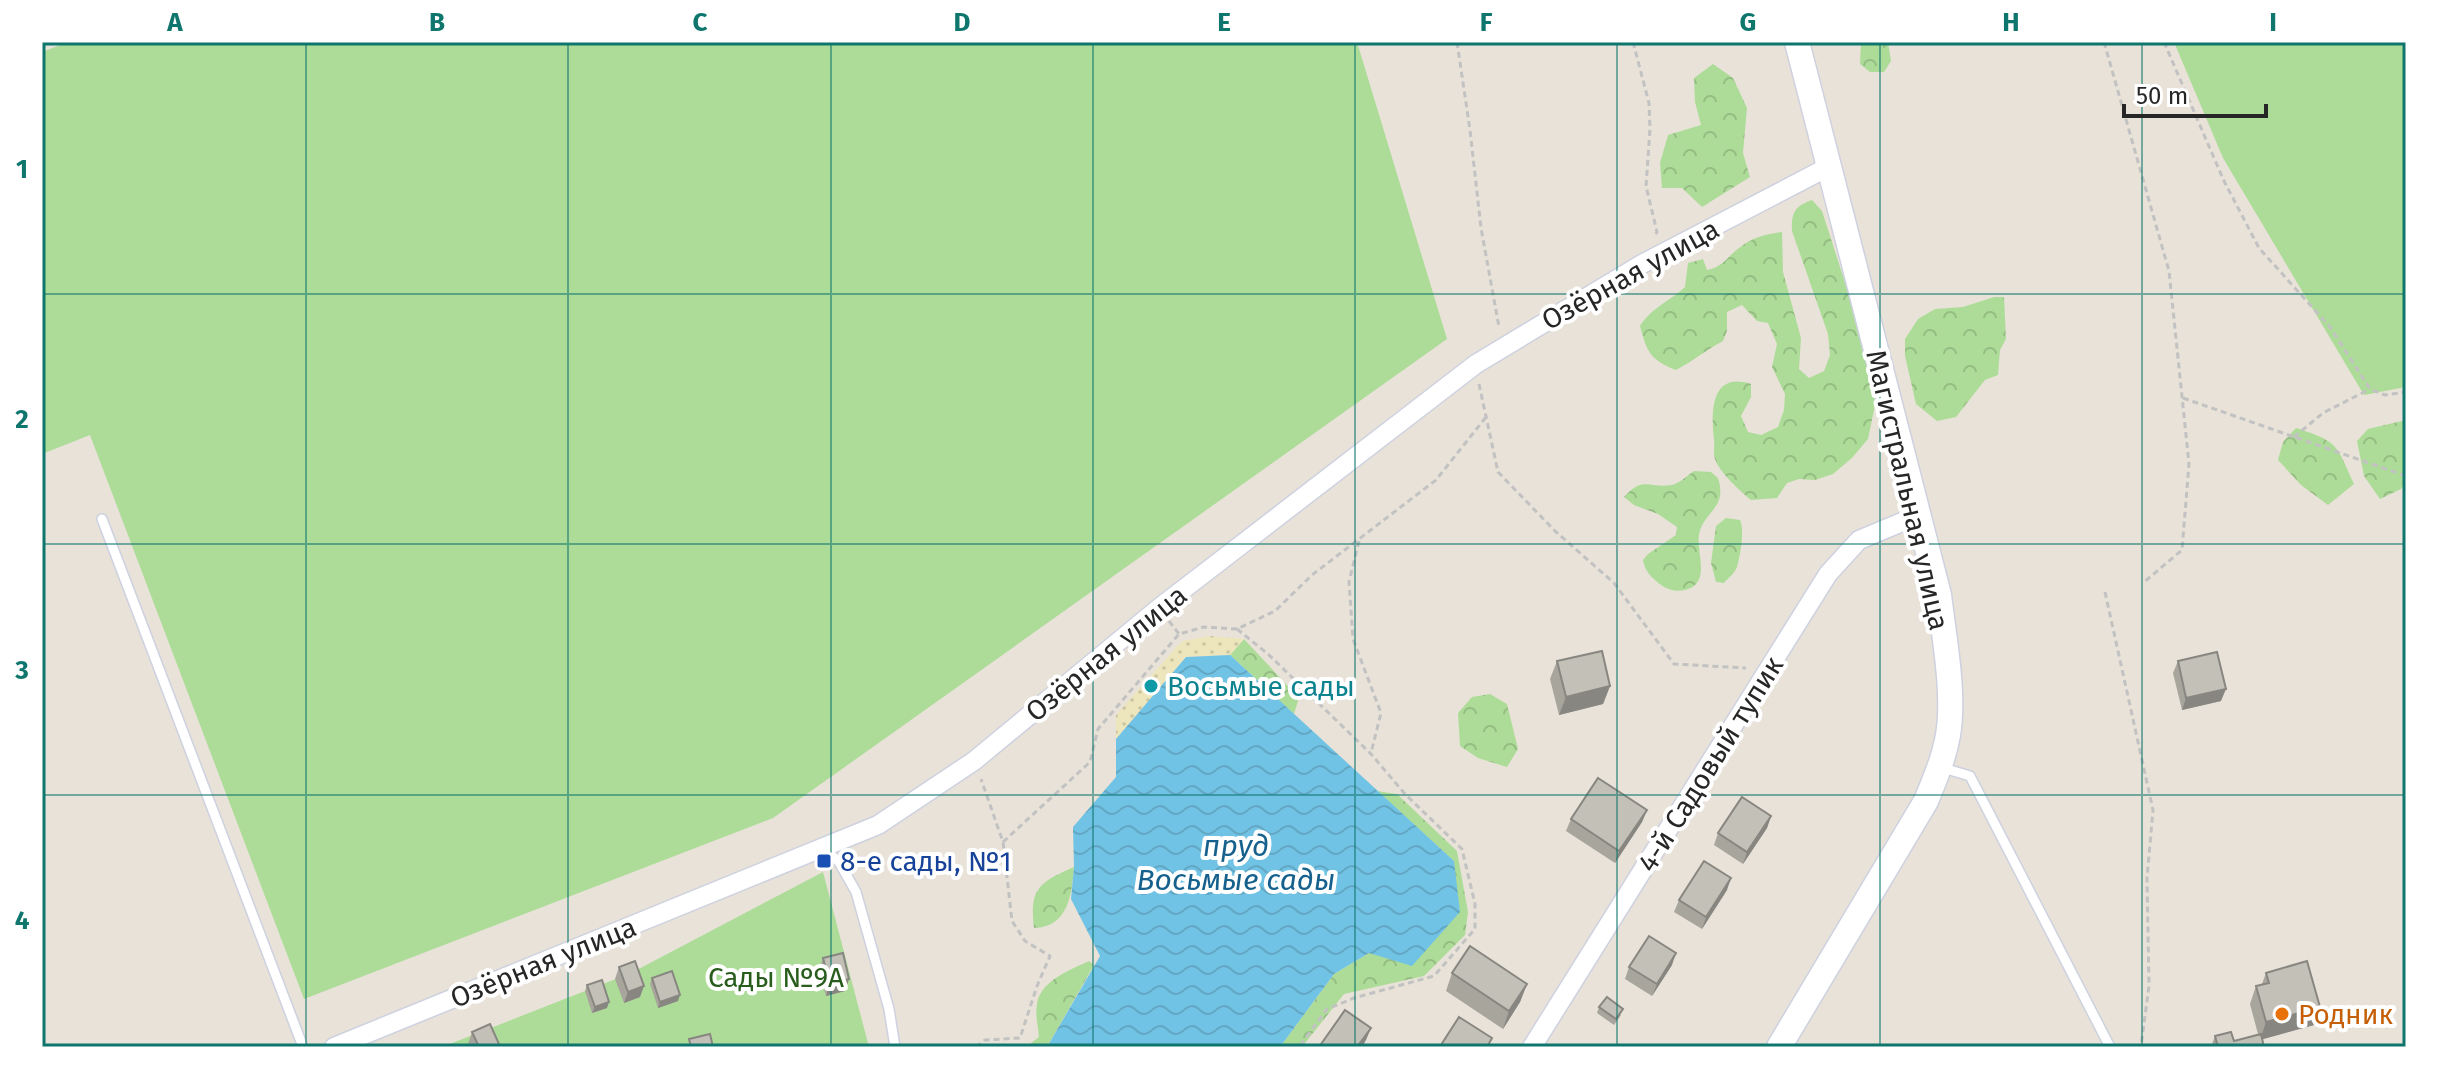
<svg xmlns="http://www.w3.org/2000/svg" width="2448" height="1089" font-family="'Fira Sans',sans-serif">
<defs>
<pattern id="forest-crowns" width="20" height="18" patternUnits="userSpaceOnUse" patternTransform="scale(2)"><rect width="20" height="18" fill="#addc98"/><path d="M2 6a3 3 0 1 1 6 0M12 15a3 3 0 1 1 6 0" fill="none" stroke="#95bd83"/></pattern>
<pattern id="sand-dots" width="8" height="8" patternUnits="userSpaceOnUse" patternTransform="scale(2)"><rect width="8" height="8" fill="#ede6bc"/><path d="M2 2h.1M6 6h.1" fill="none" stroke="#cbc5a1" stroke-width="1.8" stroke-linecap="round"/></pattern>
<pattern id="water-waves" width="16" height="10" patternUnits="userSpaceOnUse" patternTransform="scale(2)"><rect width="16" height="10" fill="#71c3e5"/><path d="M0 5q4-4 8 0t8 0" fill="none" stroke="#62a7c4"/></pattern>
</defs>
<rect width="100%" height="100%" fill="#e8e2d8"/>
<path fill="#addc98" d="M68,42H1357L1447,339L773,818L304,999L90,435L42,454V52Z
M2174,42H2406V387L2364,395L2223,158Z
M823,872L869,1047H442L631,973Z"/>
<path fill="url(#forest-crowns)" d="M1861,42H1888L1891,61L1884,72H1870L1860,64Z
M1713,64L1733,78L1747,108L1743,153L1750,177L1702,207L1682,188H1662L1660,163L1668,135L1701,125L1695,102L1694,78Z
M1812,200L1822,211L1871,363L1875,405L1868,439L1852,458L1833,474L1815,480L1799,479L1787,483L1777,498L1751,500C1740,491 1720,473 1715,459C1713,454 1715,445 1714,440C1711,413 1710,371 1751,384V397L1741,416L1748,432L1761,435L1778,427L1784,410L1785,394L1772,367L1777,344L1768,323L1757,321L1742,305L1727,312V331L1723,341C1706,350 1693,361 1676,370C1650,360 1647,352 1640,326C1651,308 1670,301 1685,287L1688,263L1703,259L1707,270C1723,267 1727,257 1739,248C1751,238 1766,234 1782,232L1783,272L1801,338L1799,369L1809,378L1824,371L1830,355L1828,334L1792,231C1791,213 1795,206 1812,200Z
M1994,297H2004L2006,339L2000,350L1998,375L1985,380L1956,417L1937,421L1916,404L1905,356V339L1918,319L1935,309L1963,307Z
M2406,420V481L2401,489L2380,499L2364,476L2357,441L2368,429Z
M2296,428C2339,442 2336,444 2354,484L2328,505L2301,485L2278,460L2283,442Z
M1694,471L1711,472L1718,478C1728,509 1703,511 1699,535C1696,553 1712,583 1685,590C1677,592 1668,590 1661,585C1652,578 1645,572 1643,560L1648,554L1676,535L1677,527L1658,514L1634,505L1624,497C1643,475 1650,489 1672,485C1680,483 1688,475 1694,471Z
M1726,518L1740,520C1745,531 1740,556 1737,567C1735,573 1728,578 1724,583L1716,582L1711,563L1716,526Z
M1244,639L1299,698L1294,714L1230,655Z
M1490,694L1507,704L1518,749L1507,767L1478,758L1460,746L1458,713L1472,697Z
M1377,791L1397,794L1457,851L1468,912L1465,935L1424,976L1344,994L1302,1047H1280L1334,974L1369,953L1454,861Z
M1074,867C1072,895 1068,927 1034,928C1029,888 1040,882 1074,867Z
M1089,961L1094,965L1047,1047H1026L1039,1037C1038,1027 1035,1014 1037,1004C1040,981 1070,970 1089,961Z"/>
<path fill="url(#sand-dots)" d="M1210,636L1244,639L1230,655L1186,657L1116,739V715L1182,641Z"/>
<path fill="url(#water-waves)" d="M1230,655L1454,861L1460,912L1412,966L1369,953L1334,974L1280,1047H1047L1100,956L1071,899L1074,867L1073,827L1116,777V739L1186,657Z"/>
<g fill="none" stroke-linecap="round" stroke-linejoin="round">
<defs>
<path id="lane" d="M102,519L303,1047
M1940,767L1970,776L2110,1047
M823,848L839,862L856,892L889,1009L895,1047"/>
<path id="street" d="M334,1047L878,825L974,761L1159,608L1476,364L1642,264L1828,167
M1532,1047L1828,574L1859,540L1919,515"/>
<path id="secondary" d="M1779,1047L1926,801C1935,779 1944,758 1948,735C1955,694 1944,637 1939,595L1797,42"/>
</defs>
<use href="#lane" stroke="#ced1df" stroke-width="12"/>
<use href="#street" stroke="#ced1df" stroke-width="21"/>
<use href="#secondary" stroke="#ced1df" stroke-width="27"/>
<path stroke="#c2c2c2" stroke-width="3" stroke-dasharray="6 4" stroke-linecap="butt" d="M1457,42L1470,130L1481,228L1499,327
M1633,42L1649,103L1650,129L1646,186L1657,232L1655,235
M2104,42L2169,271L2189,464L2182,550L2143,583
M2164,42L2224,181L2259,248L2330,327L2370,389L2385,395L2406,392
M1479,384L1498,472L1555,531L1614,583L1674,664L1746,668
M2183,398L2406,476
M2294,437L2323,413L2368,390
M1359,541L1349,582L1353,639L1381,713L1371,753
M2105,592L2153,810L2147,878L2149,986L2141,1046
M1169,621L1179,634
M1237,629L1268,654L1371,754L1405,794L1462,849L1475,904V929L1434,976L1354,998L1327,1009L1299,1047
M1003,842L1090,762L1098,729L1179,634L1204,627L1237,629L1275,611L1312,575L1436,480L1486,417
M976,1047L985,1040L1020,1038L1037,986L1050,956L1025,941L1012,921L1003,842L981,779"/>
<use href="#lane" stroke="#fff" stroke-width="9"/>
<use href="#street" stroke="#fff" stroke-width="18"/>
<use href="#secondary" stroke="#fff" stroke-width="24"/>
</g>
<path fill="#a8a59d" d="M1557,661L1610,686L1603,704L1559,715L1550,679Z
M2178,661L2221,701L2182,710L2173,673Z
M1647,810L1642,822L1615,863L1566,831L1571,819Z
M1771,816L1767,828L1743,864L1714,845L1718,833Z
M1727,890L1702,929L1674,912L1679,900Z
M823,958L849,979L845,991L826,996L819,970Z
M1672,965L1652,996L1625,979L1629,967Z
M619,967L640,997L624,1003L615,979Z
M1452,973L1527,984L1520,1002L1503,1029L1446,991Z
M2266,973L2314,1025L2262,1039L2264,1047H2211L2215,1036L2234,1041L2258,1034L2250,1004L2256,986L2262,984Z
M652,978L678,1001L658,1008L650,984Z
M587,985L607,1008L592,1013L585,991Z
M1599,1007L1621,1015L1614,1025L1597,1013Z
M472,1032L498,1047H469L468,1044Z"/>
<path fill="#888680" d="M1610,686L1603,704L1559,715L1566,697Z
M2226,689L2221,701L2182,710L2186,698Z
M1647,810L1642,822L1615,863L1619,851Z
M1771,816L1767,828L1743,864L1747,852Z
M1731,878L1727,890L1702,929L1706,917Z
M1676,953L1672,965L1652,996L1657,984Z
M849,979L845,991L826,996L830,984Z
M1527,984L1520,1002L1503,1029L1509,1011Z
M644,986L640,997L624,1003L628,992Z
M680,995L678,1001L658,1008L660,1002Z
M609,1002L607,1008L592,1013L595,1007Z
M2320,1007L2314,1025L2260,1040L2266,1022Z
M1371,1028L1366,1040L1362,1047H1357Z"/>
<path fill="#c3c0b7" stroke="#888680" stroke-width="2" d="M1602,651L1610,686L1566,697L1557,661Z
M2217,652L2226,689L2186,698L2178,661Z
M1598,778L1647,810L1619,851L1571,819Z
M1742,797L1771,816L1747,852L1718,833Z
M1704,861L1731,878L1706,917L1679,900Z
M1649,936L1676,953L1657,984L1629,967Z
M1470,946L1527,984L1509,1011L1452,973Z
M843,953L849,979L830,984L823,958Z
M635,961L644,986L628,992L619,967Z
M2307,961L2320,1007L2266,1022L2256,986L2269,983L2266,973Z
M672,971L680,995L660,1002L652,978Z
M602,980L609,1002L595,1007L587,985Z
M1607,997L1623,1009L1616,1019L1599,1007Z
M1345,1010L1371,1028L1357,1047H1319Z
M1459,1017L1492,1038L1487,1047H1444L1441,1045Z
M490,1024L499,1044L493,1047H479L472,1032Z
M2231,1032L2234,1041L2261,1034L2264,1047H2218L2215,1036Z
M710,1034L713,1047H691L689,1039Z"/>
<path fill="none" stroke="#0f766e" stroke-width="2" stroke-opacity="0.55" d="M306,42V1047M568,42V1047M831,42V1047M1093,42V1047M1355,42V1047M1617,42V1047M1880,42V1047M2142,42V1047M42,294H2406M42,544H2406M42,795H2406"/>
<circle fill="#0f9aa8" stroke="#fff" stroke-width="3" cx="1151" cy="686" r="8"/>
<rect fill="#1a4fb4" stroke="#fff" stroke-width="3" x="816" y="853" width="16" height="16" rx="4"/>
<circle fill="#e8710a" stroke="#fff" stroke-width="3" cx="2282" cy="1014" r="8"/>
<g text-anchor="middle" stroke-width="8" stroke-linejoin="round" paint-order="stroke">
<g font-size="28" fill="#262626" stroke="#fff">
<text transform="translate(1630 274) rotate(-29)" y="10">Озёрная улица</text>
<text transform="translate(1908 490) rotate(77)" y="10">Магистральная улица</text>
<text transform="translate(1106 653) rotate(-39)" y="10">Озёрная улица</text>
<text transform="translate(1710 764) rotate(-58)" y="10">4-й Садовый тупик</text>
<text transform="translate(543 962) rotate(-22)" y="10">Озёрная улица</text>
</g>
<g font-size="28" fill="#0d838f" stroke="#fff" text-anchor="start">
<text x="1167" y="696">Восьмые сады</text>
</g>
<g font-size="28" fill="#164399" stroke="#fff" text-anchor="start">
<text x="840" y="871">8-е сады, №1</text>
</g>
<g font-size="28" fill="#295d1d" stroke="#fff">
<text x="776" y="987">Сады №9А</text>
</g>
<g font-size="28" fill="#c56008" stroke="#fff" text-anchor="start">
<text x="2298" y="1024">Родник</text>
</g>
<g font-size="30" font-style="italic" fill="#15608c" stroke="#fff">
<text x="1236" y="856">пруд<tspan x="1236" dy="34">Восьмые сады</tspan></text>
</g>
</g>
<rect width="2448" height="1089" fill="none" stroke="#ffffff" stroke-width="88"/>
<path d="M2124 104v12h142v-12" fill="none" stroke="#262626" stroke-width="4"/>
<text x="2136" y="104" font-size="24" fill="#262626" stroke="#ffffff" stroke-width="6" paint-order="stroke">50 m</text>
<rect x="44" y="44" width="2360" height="1001" fill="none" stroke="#0f766e" stroke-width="3"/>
<g font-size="26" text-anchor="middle" font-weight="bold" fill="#0f766e">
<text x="175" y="31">A</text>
<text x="437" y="31">B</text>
<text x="700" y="31">C</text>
<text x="962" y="31">D</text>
<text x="1224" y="31">E</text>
<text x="1486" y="31">F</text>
<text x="1748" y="31">G</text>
<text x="2011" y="31">H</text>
<text x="2273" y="31">I</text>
<text x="22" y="178">1</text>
<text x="22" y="428">2</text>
<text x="22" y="679">3</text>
<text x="22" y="929">4</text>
</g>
</svg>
